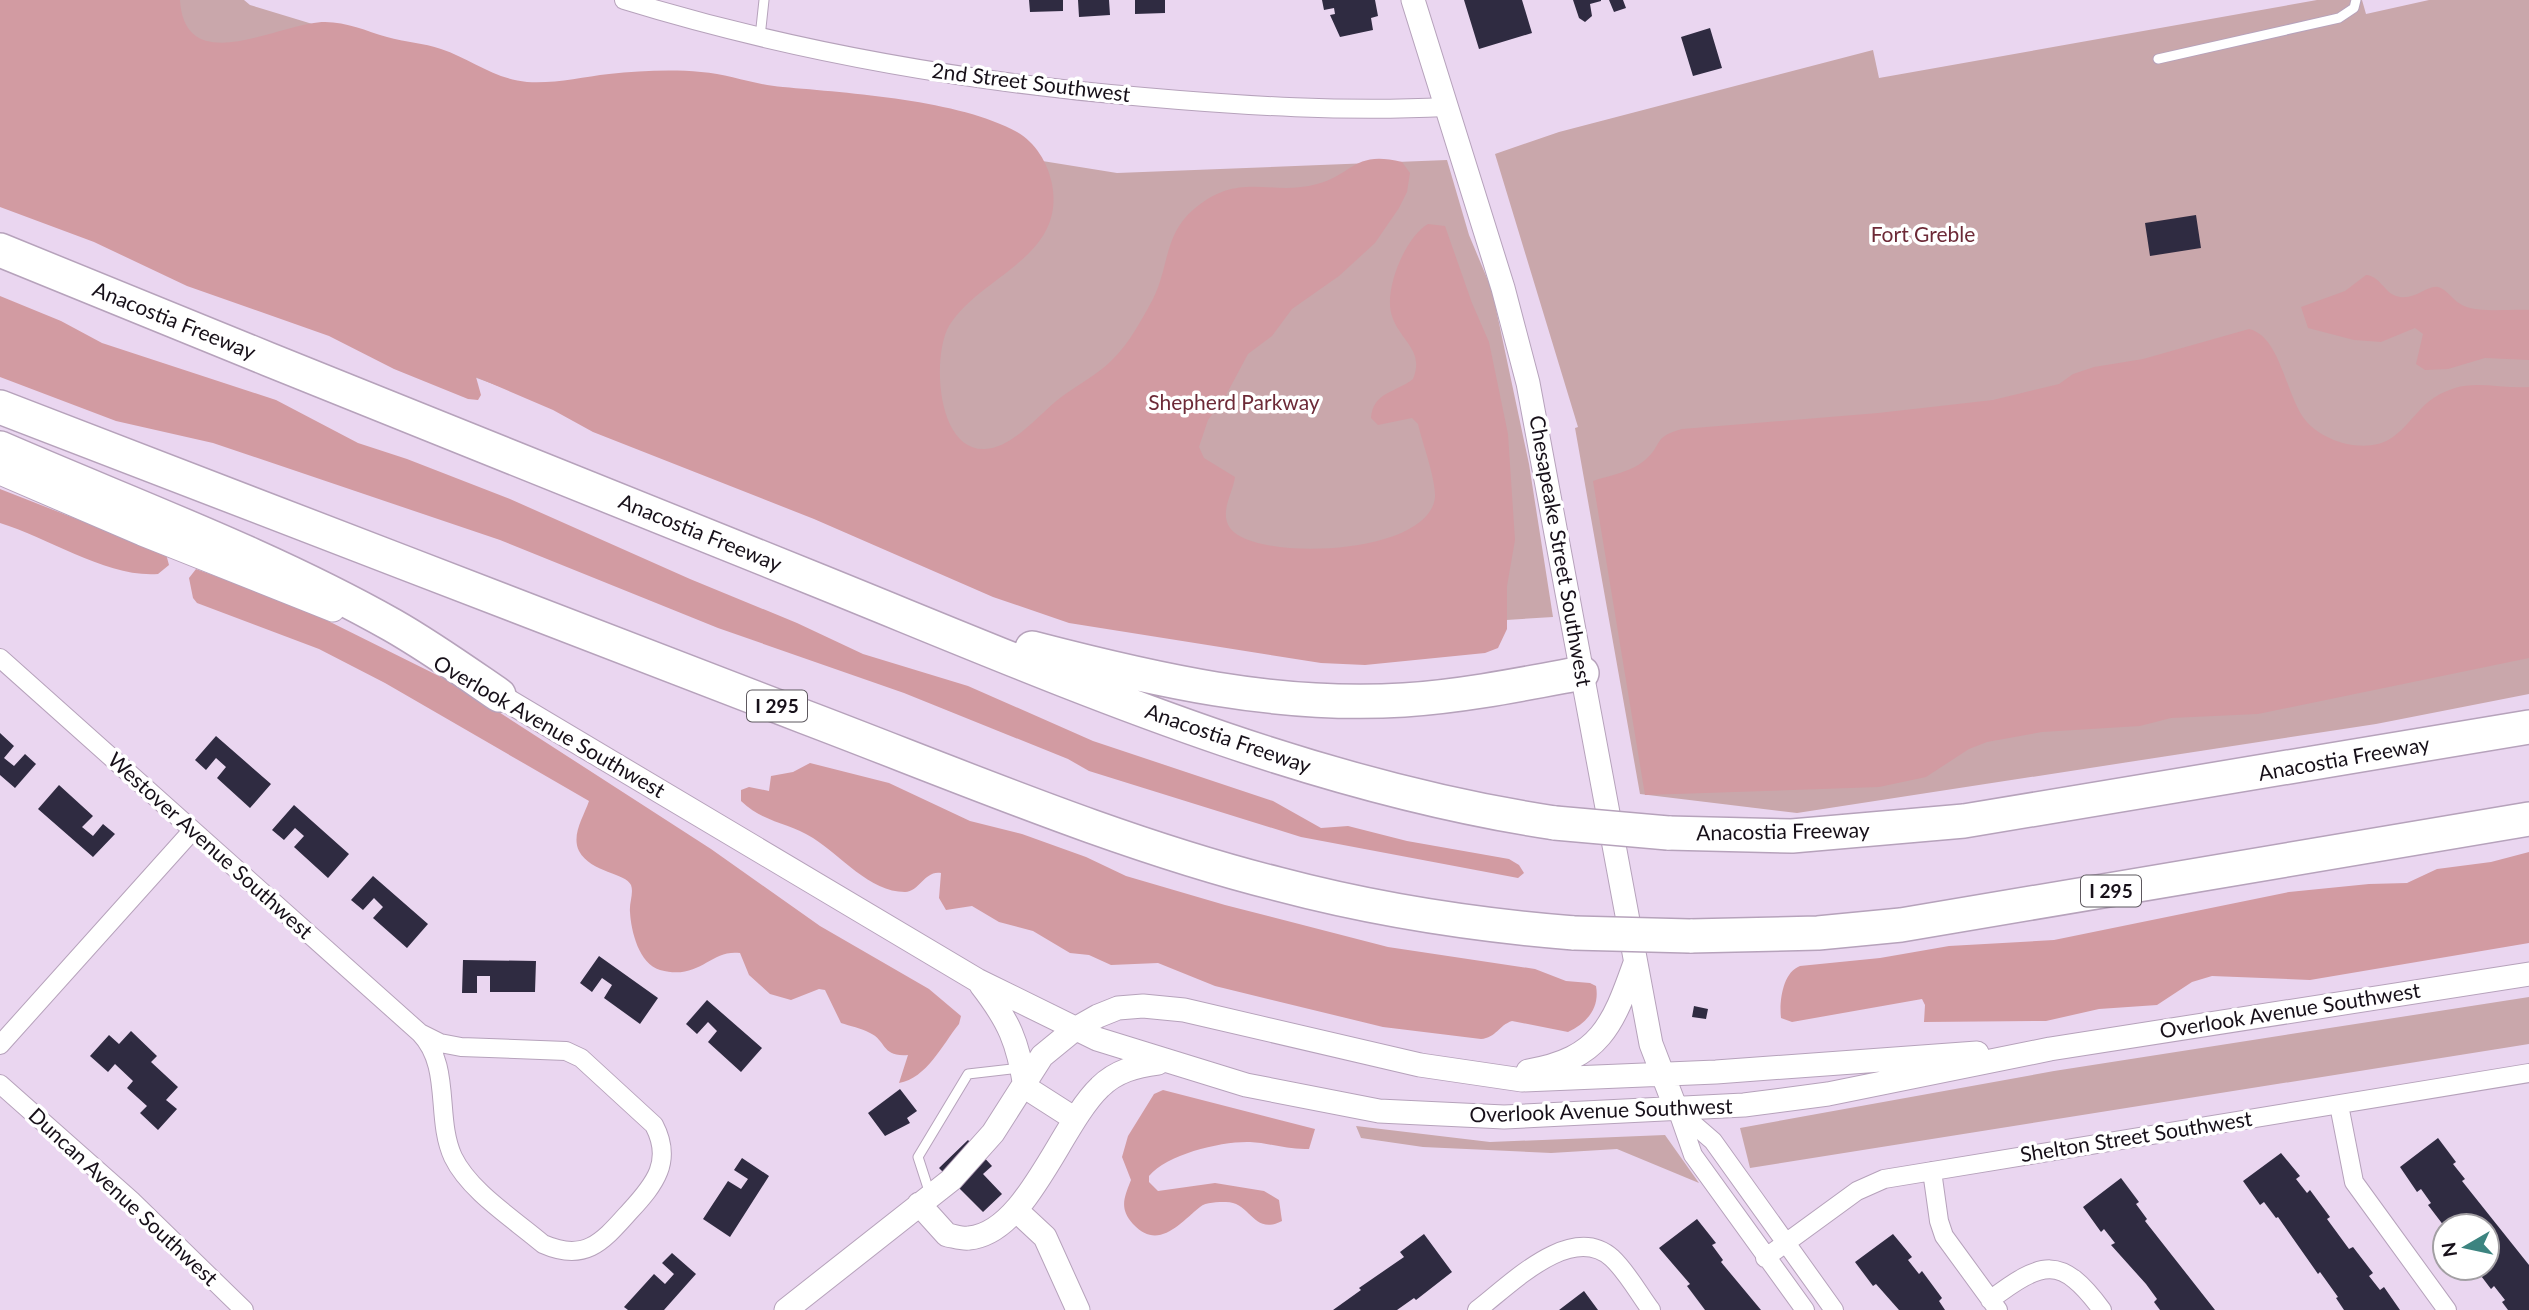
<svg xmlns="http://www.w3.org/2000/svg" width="2529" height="1310" font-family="Lato,sans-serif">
<rect width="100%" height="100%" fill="#ead6f0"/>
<path fill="#c9a7ab" d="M0,0H244L250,5L523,88L993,153L1117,173L1447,160L1469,235L1492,290L1529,464L1553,617L1191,640L0,203Z
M2317,0H2362L2366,14L2429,0H2529V694L2376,724L1797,813L1640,794L1575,428L1578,427L1495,154L1559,132L1873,50L1879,78Z
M2529,997V1044L1750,1168L1740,1128L2054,1071Z
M1356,1126L1490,1142L1665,1135L1699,1183L1617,1149L1551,1153L1423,1147L1361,1138Z"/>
<path fill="#d29ba2" d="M0,0H180C185,81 280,22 325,22C347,22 366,31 387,37C405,42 424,43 441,49C471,59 494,79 527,82C554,84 582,77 609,74C639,71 671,69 701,72C729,74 755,85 783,87C849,93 960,100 1017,132C1035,142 1048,163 1052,184C1066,258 979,276 949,326C932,355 936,451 985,449C1013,448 1039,414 1060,398C1077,385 1097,375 1112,360C1129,344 1142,319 1153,299C1169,267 1164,234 1194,209C1240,170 1270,197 1317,184C1354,174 1354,150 1402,162L1410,173L1407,192L1399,208L1375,243L1339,276L1292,309L1272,336L1248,354L1225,397L1208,420L1199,447L1204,458L1235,477C1233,493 1219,512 1230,528C1254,562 1430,556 1435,497C1436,479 1422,442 1418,424L1412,418L1378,425L1371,418C1373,392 1395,393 1413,379C1425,350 1400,341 1392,316C1383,291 1405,237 1428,224L1445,226L1472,303L1489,342L1508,434L1515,540L1507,586V629L1498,648L1485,653L1365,665L1321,663L1069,623L993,597L814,519L593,432L553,410L476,377L481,395L478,400L468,399L394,369L329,336L187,286L94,242L0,207Z
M2366,275C2380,276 2384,292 2396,296C2414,302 2426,285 2438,287C2447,289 2454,302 2464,306C2482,313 2509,309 2529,310V360L2485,358L2448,369L2425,370L2416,364L2423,334L2415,328L2381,342L2354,340L2308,328L2301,307L2345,291Z
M0,296L61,321L102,343L276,400L358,443L407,459L510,499L690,579L797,623L863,654L968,686L1093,741L1273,801L1321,828L1348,826L1407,841L1509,859L1519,865L1524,873L1518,878L1301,837L1089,771L1068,759L904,693L718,628L500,540L213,443L116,421L0,377Z
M2249,329C2281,336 2286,398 2306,421C2325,443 2368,455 2393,437C2417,419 2420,399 2455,388C2477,381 2505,389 2529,387V658L2258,714L2171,718L2140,726L2042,732L1987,742L1969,749L1926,777L1879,787L1645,795L1593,481C1610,475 1632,472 1645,460C1663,445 1652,437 1682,429L1878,413L1993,400L2059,384L2073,374L2094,367L2143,359Z
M0,489L166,554L169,565L158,574C108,578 49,538 0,523Z
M196,569L298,606L457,685L711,849L820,926L929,989L961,1016L959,1024C942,1045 927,1078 899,1083L908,1055C881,1057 887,1041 870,1033C861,1028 850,1026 841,1023L825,990L819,989L791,1000L770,994L749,975L740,953C710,949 700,981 660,970C639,964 631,931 630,912C629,903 634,893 631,885C626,873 591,873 579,851C571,835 584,816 589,801L385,683L319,649L197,603L193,598L189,578Z
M810,763L889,783L970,821L1022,834L1086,857L1126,876L1225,905L1388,947L1535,969L1566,981L1590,983L1596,986C1600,1008 1587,1023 1568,1032L1512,1021C1499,1025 1496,1038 1481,1039L1383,1027L1215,986L1158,963L1111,965L1089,955L1070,953L1033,931L999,922L972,906L946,910L939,898L941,873C925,870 920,891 905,892C870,892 840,855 813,838C788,822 764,823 741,801V790L749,787L769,791L771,776L793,772Z
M2529,852V943L2310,980L2212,976L2192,982L2157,1005L2099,1009L2046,1021L1924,1022L1925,1005L1922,999L1792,1022L1781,1018C1779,1001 1783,972 1800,966L1880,958L1949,946L2054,940L2289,892L2369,884L2407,883L2437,869L2491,862Z
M1163,1090L1315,1129L1309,1149C1288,1150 1270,1143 1250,1142C1222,1141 1167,1154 1149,1176V1182L1158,1191L1215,1183L1264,1191L1279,1200L1282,1221C1253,1236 1251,1202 1226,1202C1218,1202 1206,1202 1200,1207C1179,1224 1158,1251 1133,1224C1119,1208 1124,1198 1131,1180L1122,1157L1128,1136L1154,1094Z"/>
<path fill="#2f2b41" d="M1029,0H1063V11L1030,12Z
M1078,0H1109L1110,15L1079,17Z
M1135,0H1165V13L1135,14Z
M1322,0H1375L1378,16L1371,18L1373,30L1340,37L1330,15L1335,14L1334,8L1324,10Z
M1464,0H1522L1532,33L1479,49Z
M1573,0H1601V1L1590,4L1592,16L1585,22L1579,18Z
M1609,0H1623L1626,8L1614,12Z
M1710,28L1722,68L1693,76L1681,37Z
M2196,215L2201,248L2150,256L2145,223Z
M0,733L14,746L4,758L14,766L25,754L36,764L15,788L0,775Z
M216,736L271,784L250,808L217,778L226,767L216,758L206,770L195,760Z
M59,785L93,816L82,827L93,836L103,824L115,834L93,857L38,809Z
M294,805L349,854L328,878L294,847L304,836L295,828L284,840L272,830Z
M373,876L428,924L407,948L373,918L383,907L374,898L363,910L351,900Z
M599,956L658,998L640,1024L604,998L612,985L602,978L592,992L580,983Z
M463,960L536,961L535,992H490V976H477V993H462Z
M707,1000L762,1048L741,1072L708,1042L717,1031L708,1022L697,1034L686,1024Z
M1694,1006L1708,1009L1706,1019L1692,1017Z
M131,1031L157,1056L151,1062L178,1087L166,1100L177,1109L158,1130L140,1113L147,1106L127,1088L133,1081L115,1064L108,1072L90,1056L109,1035L119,1044Z
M900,1089L917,1111L907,1118L910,1123L885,1136L868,1113Z
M2438,1138L2456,1162L2453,1164L2465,1179L2462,1181L2529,1265V1310H2508L2502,1302L2505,1300L2494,1286L2491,1289L2475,1268H2487V1226H2444L2428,1205L2431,1203L2421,1189L2417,1192L2400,1167Z
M968,1140L992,1166L983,1174L1002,1194L983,1212L939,1168Z
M2281,1153L2300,1176L2296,1179L2307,1193L2310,1190L2330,1217L2327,1219L2349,1249L2353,1247L2373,1273L2369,1276L2380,1290L2384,1287L2400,1310H2344L2336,1298L2338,1297L2320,1272L2318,1274L2278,1217L2276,1218L2264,1202L2260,1205L2243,1181Z
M742,1158L769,1176L730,1237L703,1219L728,1181L741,1189L748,1179L734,1170Z
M2121,1178L2139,1202L2136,1204L2147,1219L2145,1221L2215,1310H2160L2154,1302L2157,1299L2146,1284L2111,1245L2115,1243L2104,1229L2101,1232L2083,1207Z
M1697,1219L1716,1243L1712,1245L1723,1260L1721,1262L1761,1310H1705L1687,1286L1690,1284L1659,1248Z
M1424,1234L1452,1272L1416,1300L1414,1298L1397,1310H1333L1361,1290L1359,1288L1404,1257L1400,1252Z
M1893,1234L1912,1257L1908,1260L1919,1274L1922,1271L1942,1298L1939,1301L1945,1310H1899L1876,1284L1873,1286L1855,1262Z
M672,1253L696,1274L664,1310H628L624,1307L654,1274L665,1284L674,1274L662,1263Z
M1584,1291L1598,1310H1559Z"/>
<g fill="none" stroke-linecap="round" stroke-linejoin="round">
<defs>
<path id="service" d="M760,37L764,0
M2158,59L2339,18L2354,8L2356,0
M930,1194L918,1157L968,1074L1020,1068"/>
<path id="minor" d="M624,0C793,52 968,82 1144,97C1245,106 1346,112 1446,107
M0,658L420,1033
M420,1033L440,1043L461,1047L566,1051L581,1058L654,1125C673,1161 655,1184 630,1211C603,1241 586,1263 543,1244C514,1219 470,1192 453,1157C435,1118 452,1066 420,1033Z
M0,1045L192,831
M0,1084L131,1200L244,1310
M2339,1105L2354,1182L2447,1310
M1676,1109L1713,1141L1834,1310
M1678,1112L1693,1155L1805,1310
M1932,1171L1939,1221L1944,1236L1998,1310
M1765,1258L1857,1191L1884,1179L2529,1073
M1990,1300C2042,1261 2061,1254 2102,1310
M1477,1310C1509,1286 1571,1221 1612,1258C1627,1272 1639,1294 1651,1310"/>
<path id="tertiary" d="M1413,0L1503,288L1528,383L1651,1044L1676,1109
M0,473L142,534L333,610
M488,689L977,980L1097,1039L1246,1085L1379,1111L1504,1117L1744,1105L1828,1094L2050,1049L2529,974
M981,985C1009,1021 1018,1042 1025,1087L1075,1119
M1528,1071C1600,1059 1613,1025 1635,963
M919,1204L947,1235C954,1236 962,1239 969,1238C1027,1233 1060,1125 1100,1087C1116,1071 1136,1066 1158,1063
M1017,1211L1045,1237L1078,1310
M786,1310L951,1180L993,1133L1042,1056L1075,1029L1098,1016L1118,1008L1143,1006L1184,1010L1420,1065L1522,1080L1716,1072L1977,1053"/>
<path id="motorway" d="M0,250C270,361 542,469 812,578C1055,676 1295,784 1555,823
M0,407C269,509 536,615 805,717C958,775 1119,844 1278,884C1376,910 1474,925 1574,933
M0,448C131,505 268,555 392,625C429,646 464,671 499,695
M1032,648C1155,680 1276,708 1404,700C1464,696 1523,684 1582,673
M1668,833L1792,836L1964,821L2529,727
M1690,936L1818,933L1901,925L2529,819"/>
</defs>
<use href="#service" stroke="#b6a2bb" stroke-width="11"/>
<use href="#minor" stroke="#b6a2bb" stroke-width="20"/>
<use href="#tertiary" stroke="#b6a2bb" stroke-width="25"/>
<use href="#motorway" stroke="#b6a2bb" stroke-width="36"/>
<use href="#service" stroke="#fff" stroke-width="9"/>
<use href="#minor" stroke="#fff" stroke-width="18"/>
<use href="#tertiary" stroke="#fff" stroke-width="23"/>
<use href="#motorway" stroke="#fff" stroke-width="33"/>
<defs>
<path id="motorway-bridge" d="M1555,823L1668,833
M1574,933L1690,936"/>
</defs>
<use href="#motorway-bridge" stroke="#b6a2bb" stroke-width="36" stroke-linecap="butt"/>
<use href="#motorway-bridge" stroke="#fff" stroke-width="33"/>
</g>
<g text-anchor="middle" stroke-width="7" stroke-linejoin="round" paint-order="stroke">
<g fill="#fff" stroke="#5d585e" stroke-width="2">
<rect x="747" y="690.5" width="60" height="31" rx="5"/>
<rect x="2081" y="875.5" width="60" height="31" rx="5"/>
</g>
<g font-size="19" font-weight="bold" fill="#171019">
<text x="777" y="713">I 295</text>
<text x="2111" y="898">I 295</text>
</g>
<g font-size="21" fill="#171019" stroke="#fff">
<text transform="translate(1031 83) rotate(7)" y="7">2nd Street Southwest</text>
<text transform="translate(174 321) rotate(22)" y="7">Anacostia Freeway</text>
<text transform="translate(700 533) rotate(22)" y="7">Anacostia Freeway</text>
<text transform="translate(1560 551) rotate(80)" y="7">Chesapeake Street Southwest</text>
<text transform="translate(549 727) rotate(30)" y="7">Overlook Avenue Southwest</text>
<text transform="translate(1228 739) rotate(19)" y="7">Anacostia Freeway</text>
<text transform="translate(2344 759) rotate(-10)" y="7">Anacostia Freeway</text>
<text transform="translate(1783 832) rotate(-1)" y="7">Anacostia Freeway</text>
<text transform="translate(210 846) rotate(42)" y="7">Westover Avenue Southwest</text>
<text transform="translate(2290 1011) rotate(-9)" y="7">Overlook Avenue Southwest</text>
<text transform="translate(1601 1111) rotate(-2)" y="7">Overlook Avenue Southwest</text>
<text transform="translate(2136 1137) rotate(-9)" y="7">Shelton Street Southwest</text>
<text transform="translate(123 1197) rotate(43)" y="7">Duncan Avenue Southwest</text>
</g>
<g font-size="21" fill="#6d2a37" stroke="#fff">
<text x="1923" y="242">Fort Greble</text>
<text x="1234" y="410">Shepherd Parkway</text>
</g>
</g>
<g transform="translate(2466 1247) rotate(261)"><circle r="33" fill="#ffffff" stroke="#a29fa3" stroke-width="2"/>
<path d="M0-5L12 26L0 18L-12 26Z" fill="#3c8480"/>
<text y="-10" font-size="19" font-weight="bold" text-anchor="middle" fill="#171019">N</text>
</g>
</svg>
